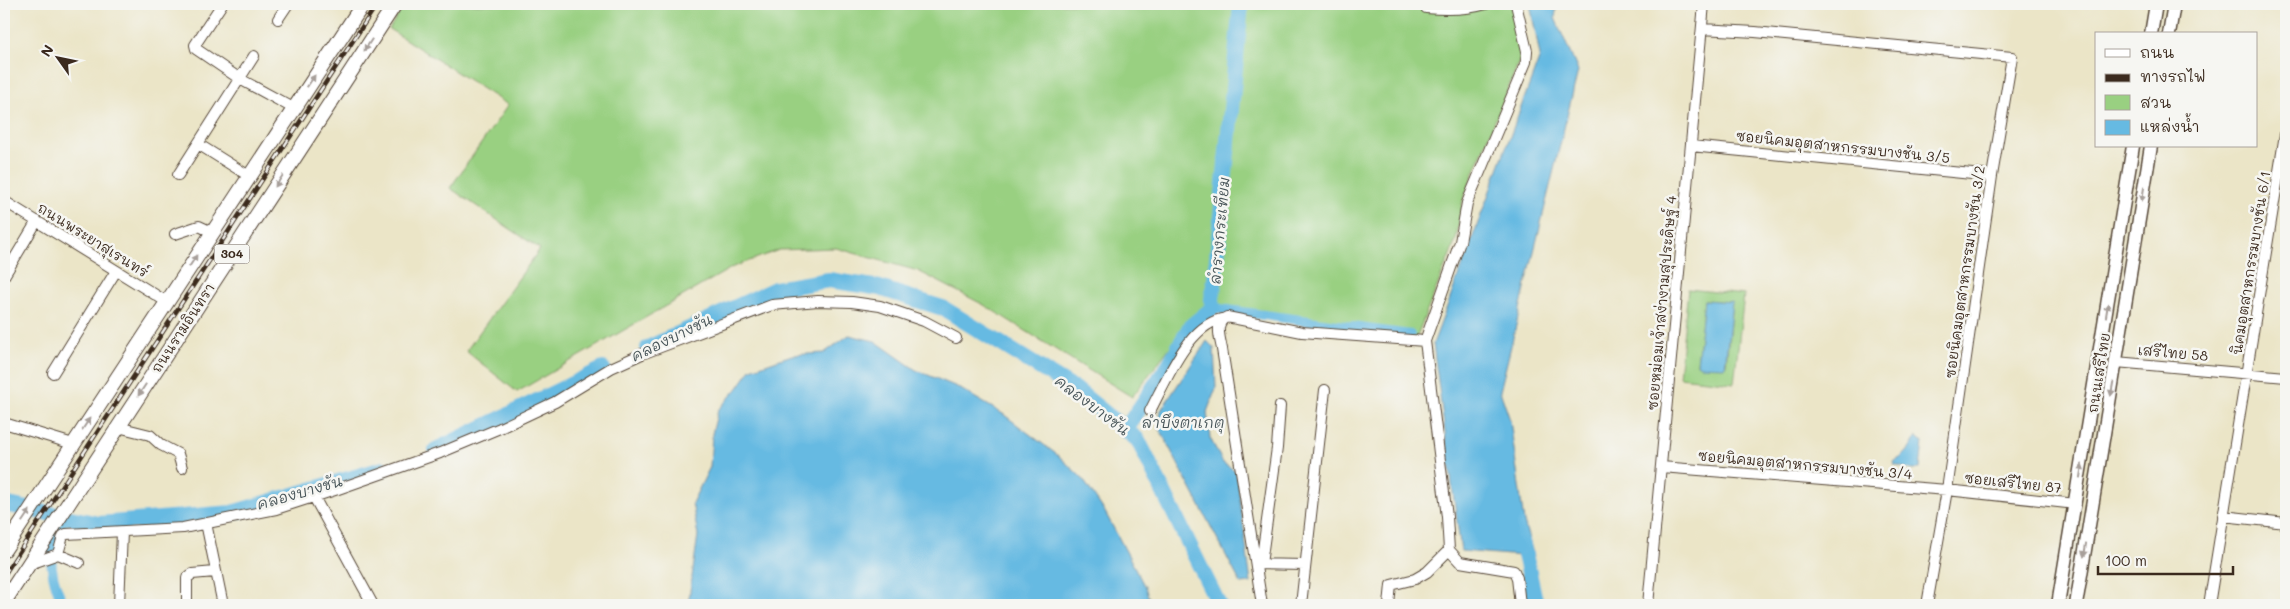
<svg xmlns="http://www.w3.org/2000/svg" width="2290" height="609" font-family="Mali,'Playpen Sans Thai',sans-serif">
<rect width="100%" height="100%" fill="#f6f6f2"/>
<filter id="ink" filterUnits="userSpaceOnUse"><feTurbulence type="fractalNoise" baseFrequency=".02" numOctaves="2"/><feDisplacementMap in="SourceGraphic" scale="10" xChannelSelector="R" yChannelSelector="G"/><feConvolveMatrix kernelMatrix="1 2 1 2 8 2 1 2 1" color-interpolation-filters="sRGB"/></filter>
<filter id="wash" filterUnits="userSpaceOnUse"><feTurbulence type="fractalNoise" baseFrequency=".0096" numOctaves="4" result="noise"/><feDisplacementMap in="SourceGraphic" scale="20" xChannelSelector="R" yChannelSelector="G"/><feGaussianBlur stdDeviation="1.12" result="paint"/><feColorMatrix in="noise" values="0 0 0 0 0 0 0 0 0 0 0 0 0 0 0 0 0 1.4 0 .05"/><feComposite in="paint" operator="in"/></filter>
<g filter="url(#wash)">
<rect width="100%" height="100%" fill="#ebe5c7"/>
<path fill="#99d081" stroke="#6a7d50" fill-rule="evenodd" d="M405,4H1511L1522,54L1463,200L1456,240L1416,338L1284,322L1217,309L1190,321L1132,397L984,305L918,271L836,248L779,250L733,267L517,392L466,351L540,249L450,188L508,105L389,29Z
M1688,289L1744,295L1734,383L1679,377ZM1704,300L1732,302L1726,365L1697,364Z"/>
<path fill="#66bae2" stroke="#507280" d="M1530,4H1557L1555,18L1578,71L1500,391L1510,420L1524,522L1534,557L1461,551L1433,344L1540,56Z
M1704,300L1732,302L1725,367L1700,366L1697,364Z
M849,335L875,341L916,370L957,387L1003,414L1060,457L1082,478L1105,512L1145,587L1151,605H688L698,535L692,503L710,467L712,434L718,410L737,389L751,369L792,355L824,353Z
M1207,341L1214,348L1216,388L1207,412L1210,438L1223,463L1236,471L1251,583L1241,584L1158,426L1161,410Z
M1916,437L1923,442L1920,469H1909L1894,465L1893,462C1904,457 1911,449 1916,437Z"/>
<g fill="none" stroke-linecap="round" stroke-linejoin="round">
<path stroke="#66bae2" stroke-width="10" d="M1213,308L1410,335
M64,518C61,527 54,538 52,548C49,567 55,589 65,605"/>
<path stroke="#66bae2" stroke-width="16" d="M648,348L775,289L829,280L880,288L943,308L1079,392L1138,440L1219,605
M1125,430L1170,363L1190,327L1213,308L1212,299L1215,279L1241,4
M436,450L603,369
M4,504L99,524L232,513L383,469
M1519,537L1523,545L1536,605"/>
</g>
</g>
<g filter="url(#ink)">
<g fill="none" stroke-linecap="round" stroke-linejoin="round">
<defs>
<path id="minor" d="M222,4L195,45L196,49L240,79L293,108
M1516,4L1527,51L1526,62L1467,203L1460,242L1425,341L1447,517L1449,550L1460,562L1514,571L1517,578L1520,605
M1426,8C1447,10 1466,10 1486,4
M278,19L288,4
M1702,29L1755,32L2012,57L1992,176L1947,490L1927,605
M198,144L249,176
M1691,146L1992,176
M178,175L254,56
M4,201L167,302
M175,234L199,226L212,232
M4,276L37,221
M2116,362L2286,377
M53,373L116,271
M1150,411C1165,383 1187,327 1221,319
M4,423L73,444
M118,427L150,435L161,445L178,454L182,468
M1661,467L1947,490L2076,504
M314,497L373,605
M2223,516L2286,523
M206,523L223,605
M58,554L79,563
M1256,564L1305,565
M1261,564L1277,448L1280,406
M27,565L58,554L63,536L66,534L183,528L276,509L338,489L440,453L500,428L555,402L611,368L642,354L772,305L818,301L852,302L880,306L924,321L956,338
M119,605L122,532
M187,605V578L192,574L215,572
M1262,605L1222,349C1220,338 1214,322 1227,317L1302,332L1425,341
M1301,605L1325,390
M1389,605L1391,585L1415,579L1427,572L1449,550
M1648,605L1704,4
M2209,605L2286,128"/>
<path id="major" d="M2151,34L2156,4
M2169,34L2174,4
M2058,605L2133,146
M2076,605L2151,146"/>
<path id="highway" d="M4,550L363,4
M4,602L395,4"/>
</defs>
<use href="#minor" stroke="#554637" stroke-width="12"/>
<use href="#major" stroke="#554637" stroke-width="15"/>
<use href="#highway" stroke="#554637" stroke-width="16"/>
<use href="#minor" stroke="#fff" stroke-width="10"/>
<use href="#major" stroke="#fff" stroke-width="12"/>
<use href="#highway" stroke="#fff" stroke-width="14"/>
<defs>
<path id="rail" d="M4,575L377,4"/>
</defs>
<use href="#rail" stroke="#3b2a1e" stroke-width="4.5"/>
<use href="#rail" stroke="#f6f6f2" stroke-width="2.5" stroke-dasharray="8" stroke-linecap="butt"/>
</g>
<defs><path id="oneway-solid" d="M-6-.8H1V-3.2L6.5 0L1 3.2V.8H-6Z" transform="scale(1.25)"/></defs>
<g fill="#a79f9a">
<use href="#oneway-solid" transform="translate(368 45) rotate(123)"/>
<use href="#oneway-solid" transform="translate(311 81) rotate(-56)"/>
<use href="#oneway-solid" transform="translate(279 181) rotate(123)"/>
<use href="#oneway-solid" transform="translate(2143 194) rotate(99)"/>
<use href="#oneway-solid" transform="translate(193 261) rotate(-57)"/>
<use href="#oneway-solid" transform="translate(2107 310) rotate(-81)"/>
<use href="#oneway-solid" transform="translate(2112 389) rotate(100)"/>
<use href="#oneway-solid" transform="translate(142 390) rotate(123)"/>
<use href="#oneway-solid" transform="translate(86 424) rotate(-57)"/>
<use href="#oneway-solid" transform="translate(2081 471) rotate(-81)"/>
<use href="#oneway-solid" transform="translate(26 516) rotate(-56)"/>
<use href="#oneway-solid" transform="translate(2085 550) rotate(99)"/>
</g>
</g>
<g text-anchor="middle" stroke-width="5" stroke-linejoin="round" paint-order="stroke">
<rect fill="#f6f6f2" stroke="#73675e" stroke-width="1" x="214.5" y="244.5" width="35" height="19" rx="4"/>
<g font-size="12" font-weight="bold" fill="#3b2a1e">
<text x="232" y="258">304</text>
</g>
<g font-size="14" fill="#3b2a1e" stroke="#f6f6f2">
<text transform="translate(1843 147) rotate(6)" y="5">ซอยนิคมอุตสาหกรรมบางชัน 3/5</text>
<text transform="translate(93 240) rotate(32)" y="5">ถนนพระยาสุเรนทร์</text>
<text transform="translate(2251 263) rotate(-81)" y="5">นิคมอุตสาหกรรมบางชัน 6/1</text>
<text transform="translate(1965 272) rotate(-82)" y="5">ซอยนิคมอุตสาหกรรมบางชัน 3/2</text>
<text transform="translate(1662 303) rotate(-85)" y="5">ซอยหม่อมเจ้าสง่างามสุประดิษฐ์ 4</text>
<text transform="translate(183 328) rotate(-57)" y="5">ถนนรามอินทรา</text>
<text transform="translate(2173 353) rotate(5)" y="5">เสรีไทย 58</text>
<text transform="translate(2099 373) rotate(-81)" y="5">ถนนเสรีไทย</text>
<text transform="translate(1805 465) rotate(5)" y="5">ซอยนิคมอุตสาหกรรมบางชัน 3/4</text>
<text transform="translate(2013 483) rotate(6)" y="5">ซอยเสรีไทย 87</text>
</g>
<g font-size="15" font-style="italic" fill="#485559" stroke="#f6f6f2">
<text transform="translate(1220 231) rotate(-85)" y="5">ลำรางกระเทียม</text>
<text transform="translate(672 338) rotate(-26)" y="5">คลองบางชัน</text>
<text transform="translate(1092 406) rotate(37)" y="5">คลองบางชัน</text>
<text x="1183" y="428">ลำบึงตาเกตุ</text>
<text transform="translate(300 493) rotate(-16)" y="5">คลองบางชัน</text>
</g>
</g>
<rect width="2290" height="609" fill="none" stroke="#f6f6f2" stroke-width="20"/>
<rect x="2095" y="32" width="162" height="115" fill="#f6f6f2" stroke="#aba49d"/>
<rect x="2105" y="49" width="25" height="8" fill="#ffffff" stroke="#aba49d"/>
<text x="2140" y="58" font-size="15" fill="#3b2a1e">ถนน</text>
<rect x="2105" y="74" width="25" height="8" fill="#3b2a1e" stroke="#aba49d"/>
<text x="2140" y="82" font-size="15" fill="#3b2a1e">ทางรถไฟ</text>
<rect x="2105" y="95" width="25" height="15" fill="#99d081" stroke="#aba49d"/>
<text x="2140" y="108" font-size="15" fill="#3b2a1e">สวน</text>
<rect x="2105" y="120" width="25" height="15" fill="#66bae2" stroke="#aba49d"/>
<text x="2140" y="132" font-size="15" fill="#3b2a1e">แหล่งน้ำ</text>
<g transform="translate(58 58) rotate(303)" stroke="#f6f6f2" stroke-width="4" paint-order="stroke">
<path d="M0-4L9 19L0 12L-9 19Z" fill="#3b2a1e"/>
<text y="-8" font-size="14" font-weight="bold" text-anchor="middle" fill="#3b2a1e">N</text>
</g>
<path d="M2098 566v8h135v-8" fill="none" stroke="#3b2a1e" stroke-width="2.5"/>
<text x="2105" y="566" font-size="15" fill="#3b2a1e" stroke="#f6f6f2" stroke-width="4" paint-order="stroke">100 m</text>
</svg>
